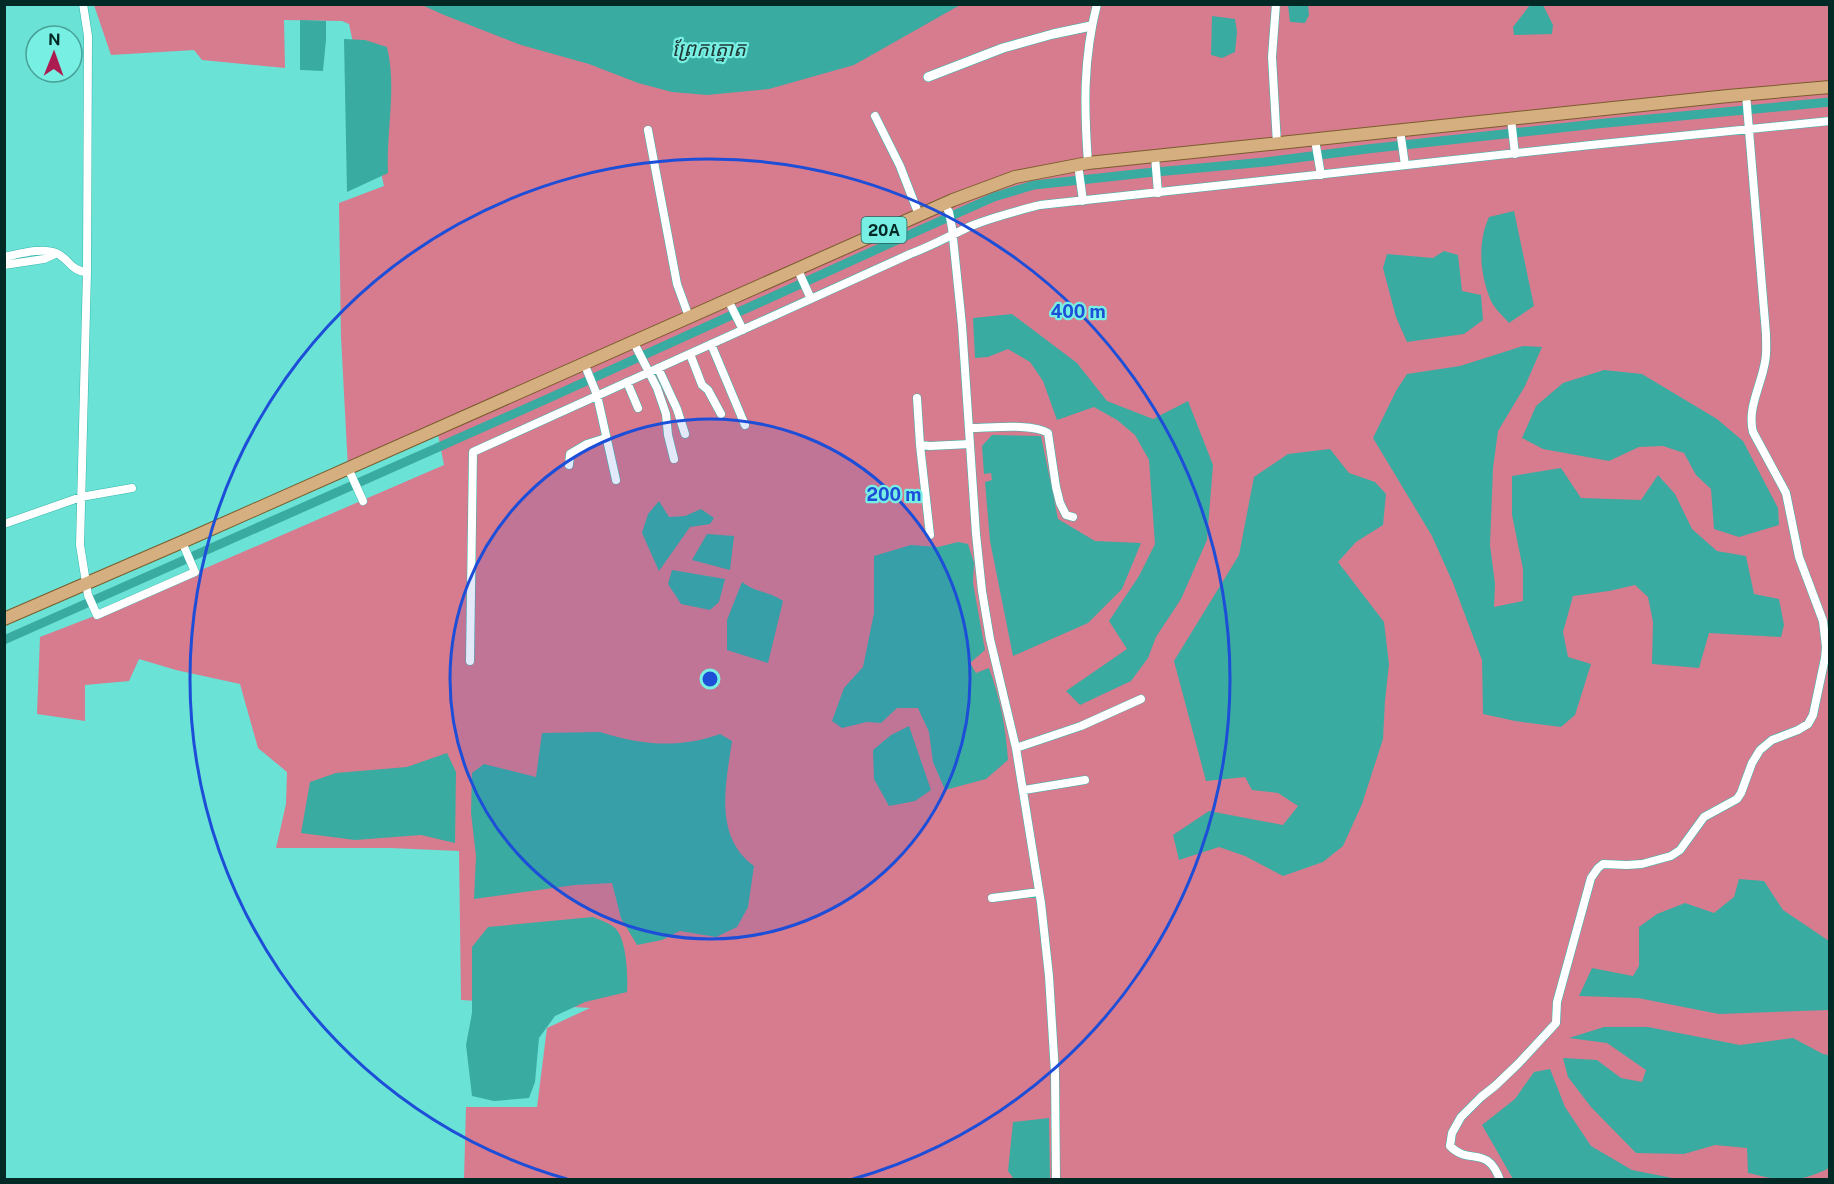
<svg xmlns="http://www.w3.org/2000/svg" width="1834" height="1184" font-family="'Public Sans','Noto Sans Khmer',sans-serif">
<rect width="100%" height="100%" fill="#6ae2d6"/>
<path fill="#d77b8f" d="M94,5H1829V1179H464L466,1107H537L547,1028L590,1008L461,1000L459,851L390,848H276L286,804L287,772L258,748L240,684L176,670L139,659L129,681L85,685V721L37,714L40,637L97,615L444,465L437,429L348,468L341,337L339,203L384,186L349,24L342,21L284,20L285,68L202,60L194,50L111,55Z"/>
<path fill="#3aaba1" d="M422,5H960L854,65L769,89L707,95L672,92L638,83L589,64L521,45L444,15Z
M1288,5H1308L1309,15L1305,23L1290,22Z
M1530,5H1543L1553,25L1552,34L1514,35L1513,27Z
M1212,16L1235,19L1237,32L1235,52L1222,58L1211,55Z
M300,20L326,21V40L323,71L300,70Z
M344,39L365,40L387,47C397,88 386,131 388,173L347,192Z
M1514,211L1534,306L1509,323C1503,316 1495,309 1491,301C1480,275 1477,243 1489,217Z
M1444,251L1458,255L1462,291L1481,295L1483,320L1464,334L1407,342L1396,317L1383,268L1387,254L1433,258Z
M1012,314L1077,363L1107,401L1153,419L1188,401L1213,465L1207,540L1181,599L1156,637L1148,658L1131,681L1080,705L1066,691L1127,649L1109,621L1139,576L1155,544L1149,460L1135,435L1117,420L1094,407L1057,420L1043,381L1030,362L1008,349L988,357L975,358L973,318Z
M1523,346L1542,347L1525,386L1498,431L1493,468L1490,545L1495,584L1494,607L1523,601V569L1512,515V476L1561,468L1581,498L1641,500L1658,475L1675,494L1692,529L1717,551L1746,556L1754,594L1779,599L1784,625L1781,637L1709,633L1699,668L1652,664L1653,622L1648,597L1635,585L1609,591L1573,596L1563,632L1568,657L1591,664L1575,715L1561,727L1515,721L1483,714L1482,660L1453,583L1432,536L1373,438L1396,391L1407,374L1460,366Z
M1604,370L1642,374L1717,419L1743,441L1778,508L1779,525L1739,537L1714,529L1711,489L1696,475L1684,453L1663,446L1639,447L1609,461L1543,449L1522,438L1536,406L1563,383Z
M992,435L1041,436L1058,519L1095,541L1141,543L1122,589L1088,623L1013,656L990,541L985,482L992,480L991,473L984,474L982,446Z
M1330,449L1349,473L1375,482L1386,494L1383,525L1356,542L1338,562L1384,622L1389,664L1385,701L1383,739L1362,804L1343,846L1323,862L1283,876L1245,856L1219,847L1179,860L1173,835L1209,811L1283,825L1298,806L1278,793L1252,790L1245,777L1206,781L1174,661L1239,555L1254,477L1288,454Z
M659,501L669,517L685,516L701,509L714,518L710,524L690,527L659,571L642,533L648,514Z
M707,534L734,536L730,570L692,560Z
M958,542L968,544L974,563L973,583L985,650L970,663L976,673L989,668C1000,698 1006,728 1008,760L986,779L945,790L933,762L929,732L918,708H897L881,723L867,722L842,728L832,721L844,688L863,667L874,613V556L911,545L938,547Z
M672,570L725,579L719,602L710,610L681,604L668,584Z
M742,582C756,593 769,591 783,601L768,663L727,650V620Z
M909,726L931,790L915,801L889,806L874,779L873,750L891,735Z
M600,732C640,745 679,749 720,734L732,741C726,784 713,836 754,866L748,907L737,927L716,937L680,931L662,940L637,945L621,918L612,883L575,885L474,899L476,856L471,813L472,773L484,764L536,777L542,733Z
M447,753L456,772L455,843L421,835L355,840L301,833L310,782L336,773L407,767Z
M1739,879L1764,881L1783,910L1829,941V1010L1719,1014L1638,998L1579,996L1592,968L1633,976L1639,966V927L1657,914L1685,903L1714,913L1734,897Z
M593,917C600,920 609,923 615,928C627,939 628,977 627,992L585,1002L555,1016L539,1038L535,1082L529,1098L494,1101L472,1096L466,1045L472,1013V947L488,927Z
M1604,1027H1648L1740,1045L1793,1038L1823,1054L1829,1055V1168C1798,1184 1781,1181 1748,1173L1747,1148L1715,1145L1684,1154L1636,1153L1591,1107L1568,1077L1563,1058L1597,1060L1621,1078L1642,1082L1646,1070L1607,1043L1569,1038Z
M1550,1069L1565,1107L1591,1146L1632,1170L1677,1179H1513L1482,1125L1515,1099L1534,1072Z
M1049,1118L1050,1179H1014L1008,1171L1013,1122Z"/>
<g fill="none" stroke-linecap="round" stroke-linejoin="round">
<path stroke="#3aaba1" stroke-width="9" d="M4,640L547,399L893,242L994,197L1034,185L1145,173L1265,162L1367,149L1596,124L1830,102"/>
<defs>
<path id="minor" d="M83,4L88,36L87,272L80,545L88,595L97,615L195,572L182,542
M1276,4L1272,57L1277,144
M875,116L900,166L919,215
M1511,119L1515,154
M648,130L677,284L689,317
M1400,130L1405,165
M1315,140L1321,175
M1155,156L1158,193
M1088,163C1084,107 1083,59 1097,4
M1078,164L1083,201
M944,204L949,212L952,228L962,325L976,534L982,591L990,639L1016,748L1041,903L1049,976L1055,1073L1056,1180
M4,257C19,254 42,247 56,253C70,259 70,271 87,272
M4,265L44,259L55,254
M797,268L811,299
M728,300L743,330
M633,341L657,388L666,414L668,435L674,459
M711,344L745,425
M690,354L702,385L708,390L721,414
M584,363L597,395L616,480
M658,368L677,409L685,434
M627,382L638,408
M917,398L920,445
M970,428C990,428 1033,423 1048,433L1056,487L1060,503L1066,515L1073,517
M569,465L570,454L587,444L606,438
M348,468L363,501
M4,524L81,497L132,488
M930,535L920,445L930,446L970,444
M470,661L473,452L910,254C932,246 951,235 971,226C993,217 1017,211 1040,205L1591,145L1830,121
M1016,748L1081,726L1141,699
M1024,790L1085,780
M992,898L1039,892
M1500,1180C1487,1144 1469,1166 1450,1146L1452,1133L1461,1117L1481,1097L1495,1086L1518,1064L1556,1023L1557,1002L1591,878L1598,868L1603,864L1627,865L1642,864L1671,856L1680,850L1704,817L1737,799L1741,793L1752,763L1760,750L1772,740L1798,730L1808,724L1813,715L1825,658L1826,647L1823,621L1799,557L1786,493L1753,432C1747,408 1761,386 1765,362C1767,353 1766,343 1766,334L1746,94"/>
<path id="tertiary" d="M928,77L1003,48L1053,34L1091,26"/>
<path id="primary" d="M4,619L182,542L953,200L1015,177L1088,163L1728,96L1830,87"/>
</defs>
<use href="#minor" stroke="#37b7ac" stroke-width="9"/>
<use href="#tertiary" stroke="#37b7ac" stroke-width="10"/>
<use href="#primary" stroke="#795d2b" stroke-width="14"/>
<use href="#minor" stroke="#fff" stroke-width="8"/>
<use href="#tertiary" stroke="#fff" stroke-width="9"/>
<use href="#primary" stroke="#d6af81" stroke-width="12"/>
</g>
<circle cx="710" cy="679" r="260" fill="#1d4ed8" fill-opacity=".12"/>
<g fill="none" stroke="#1d4ed8" stroke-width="3">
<circle cx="710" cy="679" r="260"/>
<path d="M567 1179A520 520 0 1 1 853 1179"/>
</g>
<g text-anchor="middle" stroke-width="4.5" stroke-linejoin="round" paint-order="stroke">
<rect fill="#78efe3" stroke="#25645f" stroke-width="1.5" x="861.5" y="217" width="45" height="26" rx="4.5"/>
<g font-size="16" font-weight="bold" fill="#012926">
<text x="884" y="236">20A</text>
</g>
<g font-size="20" font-style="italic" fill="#213a37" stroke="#78efe3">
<text x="709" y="56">ព្រែកត្នោត</text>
</g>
</g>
<circle cx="710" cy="679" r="9" fill="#1d4ed8" stroke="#78efe3" stroke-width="3"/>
<g font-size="18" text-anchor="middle" font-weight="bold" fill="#1d4ed8" stroke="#78efe3" stroke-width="4.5" stroke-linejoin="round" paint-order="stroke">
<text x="1078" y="318">400 m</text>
<text x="894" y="501">200 m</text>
</g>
<rect width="1834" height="1184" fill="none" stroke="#012926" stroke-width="12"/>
<g transform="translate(54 54) rotate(1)"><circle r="28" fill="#78efe3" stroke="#48a097" stroke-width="1.5"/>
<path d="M0-4.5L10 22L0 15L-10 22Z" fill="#ad1c50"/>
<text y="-9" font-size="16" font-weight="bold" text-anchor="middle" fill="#012926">N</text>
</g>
</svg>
